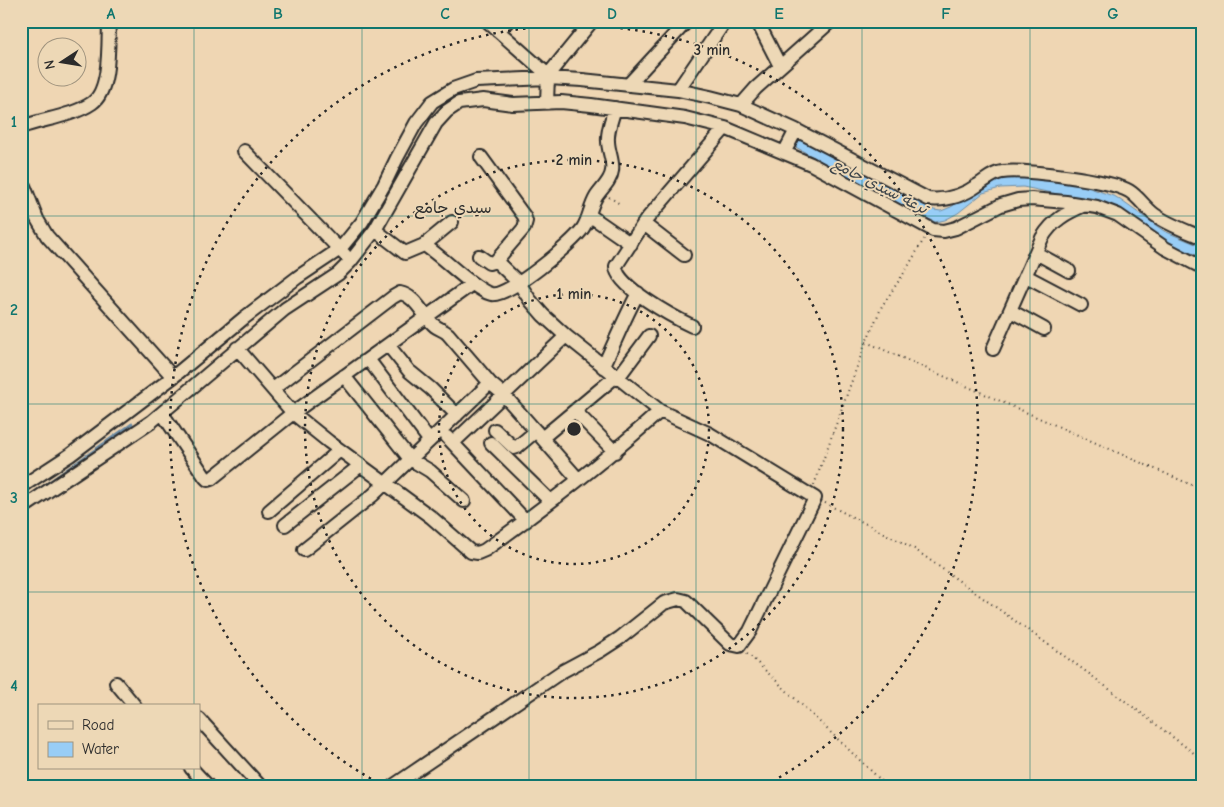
<svg xmlns="http://www.w3.org/2000/svg" width="1224" height="807" font-family="'Comic Neue','Playpen Sans Arabic',sans-serif">
<rect width="100%" height="100%" fill="#efd6b3"/>
<filter id="ink" filterUnits="userSpaceOnUse"><feTurbulence type="fractalNoise" baseFrequency=".02" numOctaves="2"/><feDisplacementMap in="SourceGraphic" scale="10" xChannelSelector="R" yChannelSelector="G"/><feConvolveMatrix kernelMatrix="1 2 1 2 8 2 1 2 1" color-interpolation-filters="sRGB"/></filter>
<g filter="url(#ink)">
<path fill="#98cdf6" stroke="#6c8ca5" d="M792,136L934,210L941,211L951,207L986,182L1005,176L1046,178L1084,186L1116,197L1164,231L1203,247V257L1174,247L1110,207L1072,197L1023,187L1000,188L983,193L958,213L945,220L935,222L896,203L792,145Z"/>
<g fill="none" stroke-linecap="round" stroke-linejoin="round">
<path stroke="#6c8ca5" stroke-width="3" d="M38,490L132,424"/>
<defs>
<path id="minor" d="M487,21L548,75
M757,21L780,66
M498,31L508,21
M628,85L687,21
M678,90L725,21
M547,103L548,75L592,21
M741,105L756,88L831,21
M21,127C43,119 73,116 92,103C111,90 108,43 109,21
M244,151L345,255
M784,153L796,130
M481,157L524,216L526,221L524,228L496,261
M21,178L37,219L47,236L173,377
M589,215L631,244
M644,224L684,255
M375,230L405,253L424,245C442,256 474,290 491,294C508,298 573,243 583,228C589,219 590,207 596,197C601,189 611,181 612,171C614,162 608,151 608,141C607,130 612,119 615,108
M424,245L452,222
M1036,253L1069,271
M1026,276L1081,305
M1011,311L1044,329
M692,326C675,318 615,286 616,266L646,220L725,128
M388,345L409,371L431,389L457,415
M237,348L293,413L329,442L431,517L471,552L478,553L485,550C545,507 605,461 660,411
M993,349L1042,238C1053,220 1066,213 1085,205
M368,359L429,440
M603,367C615,342 625,317 638,293
M344,376L410,459L430,471L464,501
M617,379L649,336
M273,389L393,297L400,293C416,296 423,316 435,326C439,329 444,330 448,334L490,383L504,395L578,479
M575,411L615,452
M162,413L205,477L208,480L211,479L293,413L472,284
M495,430L514,448L517,447L536,431
M447,437L526,521
M542,438L615,377
M453,443L566,336
M491,443L550,501
M21,487L70,455L173,377L244,318L298,277L340,249L362,222L384,185L397,158L416,123L432,102L453,89L476,81L548,78L582,80L678,90L710,97L741,105L796,130L928,199C946,201 964,195 978,185C986,180 993,173 1002,172C1024,169 1110,180 1129,191C1139,197 1145,208 1155,215C1169,225 1187,231 1203,238
M21,509L151,422L285,309L338,274L350,262L375,230L436,123L447,111L459,103L483,100L513,104L561,102L591,105L685,118L725,128L811,164L933,230L944,231L956,228L1001,205L1018,200L1031,199L1066,202L1097,207L1118,215L1165,248L1203,268
M269,511L340,450
M285,525L361,465
M304,550L373,495L490,383
M116,683L135,706
M199,719L260,786
M191,768L208,786
M393,786L561,672L600,651L620,638L664,603L678,599L686,601L730,644L739,646L750,631L815,498L710,434L660,411L566,336L543,315L530,300L519,283L496,261L489,263L479,256"/>
</defs>
<use href="#minor" stroke="#2b2b2b" stroke-width="16"/>
<path stroke="#2b2b2b" stroke-width="2" stroke-dasharray="1 4" stroke-linecap="butt" d="M609,197L620,204
M866,342L1203,490
M814,485L866,342L882,306L906,270L924,239
M825,503L913,548L1088,673L1203,760
M747,653L887,786"/>
<use href="#minor" stroke="#edd8b6" stroke-width="12"/>
</g>
</g>
<path fill="none" stroke="#0f766e" stroke-width="1" stroke-opacity="0.55" d="M194,21V706M362,21V786M529,21V786M696,21V786M862,21V786M1030,21V786M21,216H1203M21,404H1203M21,592H1203M194,768V786"/>
<g fill="none" stroke="#2b2b2b" stroke-width="2.5" stroke-dasharray="2.5 5">
<circle cx="574" cy="429" r="135"/>
<circle cx="574" cy="429" r="269"/>
<path d="M384 786A404 404 0 1 1 764 786"/>
</g>
<g text-anchor="middle" stroke-width="4" stroke-linejoin="round" paint-order="stroke">
<g font-size="15" font-style="italic" fill="#3b4349" stroke="#edd8b6">
<text transform="translate(880 186) rotate(27)" y="5">ترعة سيدي جامع</text>
</g>
<g font-size="16" fill="#2b2b2b" stroke="#edd8b6">
<text x="453" y="213">سيدي جامع</text>
</g>
</g>
<circle cx="574" cy="429" r="8" fill="#2b2b2b" stroke="#edd8b6" stroke-width="2.5"/>
<g font-size="15" text-anchor="middle" font-weight="bold" fill="#2b2b2b" stroke="#edd8b6" stroke-width="4" stroke-linejoin="round" paint-order="stroke">
<text x="712" y="55">3 min</text>
<text x="574" y="165">2 min</text>
<text x="574" y="299">1 min</text>
</g>
<rect width="1224" height="807" fill="none" stroke="#edd8b6" stroke-width="55"/>
<rect x="38" y="704" width="162" height="65" fill="#edd8b6" stroke="#9f937e"/>
<rect x="48" y="721" width="25" height="8" fill="#edd8b6" stroke="#9f937e"/>
<text x="82" y="730" font-size="15" fill="#2b2b2b">Road</text>
<rect x="48" y="742" width="25" height="15" fill="#98cdf6" stroke="#9f937e"/>
<text x="82" y="754" font-size="15" fill="#2b2b2b">Water</text>
<g transform="translate(62 62) rotate(258)"><circle r="24" fill="#edd8b6" stroke="#9f937e"/>
<path d="M0-4L9 19L0 12L-9 19Z" fill="#2b2b2b"/>
<text y="-8" font-size="14" font-weight="bold" text-anchor="middle" fill="#2b2b2b">N</text>
</g>
<rect x="28" y="28" width="1168" height="752" fill="none" stroke="#0f766e" stroke-width="2"/>
<g font-size="16" text-anchor="middle" font-weight="bold" fill="#0f766e">
<text x="111" y="19">A</text>
<text x="278" y="19">B</text>
<text x="445" y="19">C</text>
<text x="612" y="19">D</text>
<text x="779" y="19">E</text>
<text x="946" y="19">F</text>
<text x="1113" y="19">G</text>
<text x="14" y="127">1</text>
<text x="14" y="315">2</text>
<text x="14" y="503">3</text>
<text x="14" y="691">4</text>
</g>
</svg>
